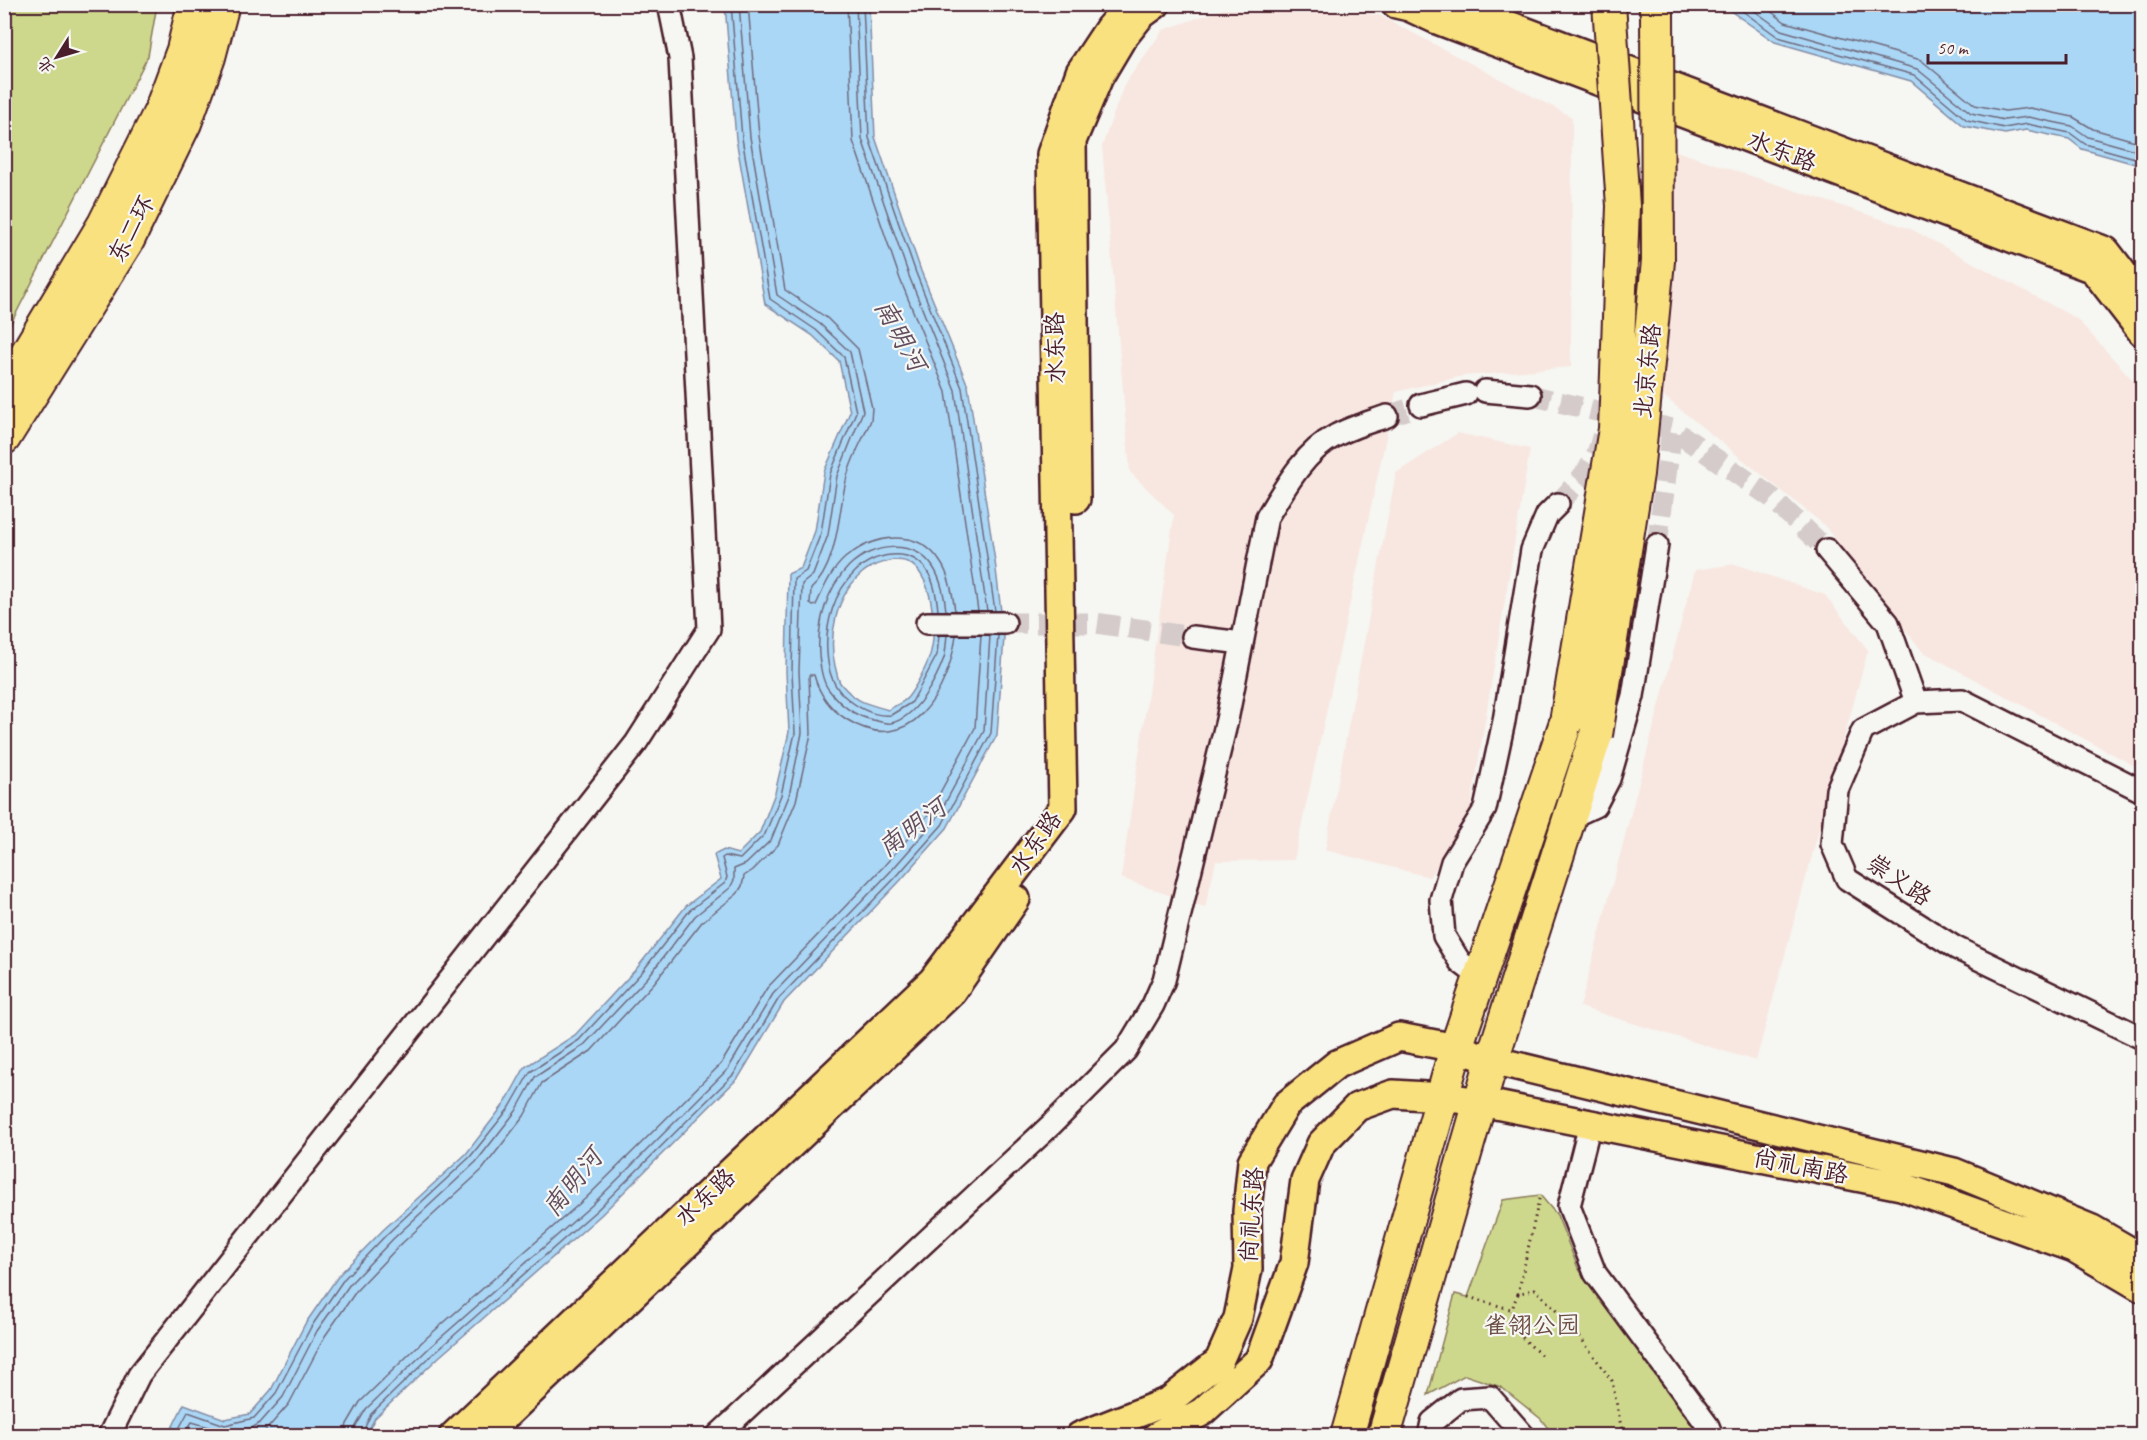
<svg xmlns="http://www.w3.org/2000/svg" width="2147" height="1440" font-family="Caveat,'LXGW WenKai TC',sans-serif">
<rect width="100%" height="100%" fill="#f6f6f2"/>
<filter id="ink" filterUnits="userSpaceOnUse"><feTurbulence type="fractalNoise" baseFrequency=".0167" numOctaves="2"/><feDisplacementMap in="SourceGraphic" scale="12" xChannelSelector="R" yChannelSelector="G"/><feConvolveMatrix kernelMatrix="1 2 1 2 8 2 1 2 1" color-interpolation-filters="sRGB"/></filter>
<g filter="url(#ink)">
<path fill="#f8e7e0" d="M1235,5H1274L1379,15L1572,117L1571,367L1463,376L1396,392L1294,860L1216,861L1205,908L1121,878L1174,515L1130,472L1102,146L1124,85L1163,30Z
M1670,149L1911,229L2077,319L2142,390V770L1922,651L1823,524L1661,394L1669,337Z
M1458,433L1530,449L1468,824L1429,877L1325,850L1396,473Z
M1735,564L1825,595L1868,650L1756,1061L1580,1007L1695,570Z"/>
<path fill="#cdd88c" stroke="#8c7c5c" stroke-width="1.5" d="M5,4L157,5L148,56L5,335Z
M1540,1195L1557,1215L1578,1268L1699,1435H1553L1541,1419L1501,1387L1465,1375L1428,1395L1455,1294L1468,1297L1503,1200Z"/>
<path fill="#aad7f6" stroke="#848da5" stroke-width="1.5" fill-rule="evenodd" d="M725,5H869L875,137L921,271L968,386L995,561L1004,637L997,735L947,828L900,881L784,1002L739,1077L601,1215L439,1357L375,1418L366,1435L168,1436L184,1404L225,1419L250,1414L271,1390L305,1324L339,1275L383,1230L466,1154L505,1103L525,1067L575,1035L637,968L686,906L721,879L714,855L724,850L738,854L760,832L775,793L789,732L786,672L788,574L801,568L815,531L824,472L850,412L839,361L812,335L765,304L736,139ZM893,560C897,560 903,560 907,562C933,573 937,628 931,651C929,663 915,688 908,697C903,703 894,706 888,710C866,703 857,703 841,684C837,679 837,672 835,666C828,636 836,597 860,575C869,566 880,563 893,560Z
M1722,5H2142V166L2082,149L2069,139L2026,130L2005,134L1964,126L1911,81L1775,42Z"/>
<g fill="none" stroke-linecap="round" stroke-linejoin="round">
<path stroke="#70697c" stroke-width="1.5" d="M748,4L759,136L785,290L827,318L858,349L872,408L871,420C863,440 850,460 846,481C838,514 838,565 811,589L810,604L813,606L816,605C823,590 831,570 845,558C873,535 918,526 941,563C950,576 953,596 955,611
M847,4L853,141L900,279L946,392L978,611
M856,4L862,139L909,276L955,390L987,611
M863,4L869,138L916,273L962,388L995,611
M1733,4L1778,37L1914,75L1967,120L2004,128L2027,124L2070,133L2085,144L2142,160
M1745,4L1781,30L1917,69L1971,113L2004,120L2028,117L2072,126L2088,137L2142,152
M1761,4L1785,22L1921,60L1975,105L2005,111L2030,108L2073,117L2093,129L2142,143
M938,611C937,599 934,581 927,571C910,546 874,553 855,572C834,592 825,624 827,652C828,668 831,682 842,694C855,706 872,717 891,715L912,702L937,655L939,635
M946,611C945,598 941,579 933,567C913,538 872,544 849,566C826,589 817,624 819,655C820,665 822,682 829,690C840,705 855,716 873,720C879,721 885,724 891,723C916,718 936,680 944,658C946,651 946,642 947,635
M175,1436L188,1412L225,1425L254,1418L276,1393L311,1327L344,1279L387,1234L470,1157L510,1107L530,1072L579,1040L642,972L690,910L725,883L727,877L722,858L725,856L740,859L765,834L781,795L795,733L792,672L794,579L806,571L821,533L830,474L856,412L844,357L816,330L770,299L742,138L731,4
M183,1436L192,1422L226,1432L252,1428L260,1423L283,1397L317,1331L350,1284L393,1239L476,1162L516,1111L535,1077L584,1045L648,977L695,916L730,888L734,880V869L746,864L771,840L789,796L802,733L799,671L802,584L813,575L828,535L837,476L863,411L850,352L820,324L777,295L750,137L739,4
M257,1436L266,1430L289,1404L325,1336L357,1290L399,1246L482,1170L524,1116L542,1083L591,1051L654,983L702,922L737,894L742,886L744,876L753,870L778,845L796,801L811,734L809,675H814C819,694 829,708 846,719C910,760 949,691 956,635
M344,1436L347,1424L360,1402L424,1340L586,1198L721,1064L767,988L884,866L928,815L975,728L981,635
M353,1436L355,1428L366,1409L430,1347L592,1205L728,1069L773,994L890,872L936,820L984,731L990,635
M361,1436L371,1414L435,1352L597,1210L734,1074L779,998L896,877L942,825L991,733L998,635"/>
<path stroke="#d4cbca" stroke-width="21" stroke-dasharray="21 10" stroke-linecap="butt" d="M1530,395L1672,429L1771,497L1827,550
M1387,416L1421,405
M1558,504C1580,479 1596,467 1603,433
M1657,545L1672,429
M1005,623H1096L1193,637"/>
<defs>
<path id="minor" d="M1485,391L1530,395
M1421,405L1466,394
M1827,550L1888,623L1916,702
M927,623H1005
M1193,637L1242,643
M2142,791L1962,700L1916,702L1863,730L1837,790L1832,844L1847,879L1956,948L2142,1038
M1569,818L1595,806L1609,779L1633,696L1657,545
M1480,977L1460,962L1444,936L1441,900L1452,862L1485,809L1504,721L1532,550L1547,515L1558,504
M1590,1124L1569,1206L1595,1273L1708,1426L1712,1436
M109,1436L139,1375L636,743L709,629L680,58L669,4
M717,1436L1051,1125L1126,1050L1153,1005L1164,980L1227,720L1267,517C1284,489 1304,452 1335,436C1351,427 1370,422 1387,416
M1429,1436L1432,1422L1461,1399L1490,1397L1524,1436"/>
<path id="major" d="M1396,4L1409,7L1437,20L2093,269L2142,332
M1453,4L2106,251L2142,298
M1076,499L1072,141L1099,77L1121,40L1141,15L1156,4
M453,1436L933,980L1063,808L1051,154L1080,72L1109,28L1130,4
M484,1436L952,992L1016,899
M1080,1436L1169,1401L1219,1361L1238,1318L1248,1269L1247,1211L1252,1161L1286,1105L1337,1064L1399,1037L1456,1048L1492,1060L1954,1172L2092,1229L2142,1258
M1157,1436L1202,1412L1259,1360L1294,1263L1305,1180L1321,1144L1357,1107L1393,1094L1443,1097L1481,1102L1901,1186L2074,1248L2142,1288"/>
<path id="highway" d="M4,391L104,224L160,112L183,50L194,4
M4,438L128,240L185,123L209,57L223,4
M1347,1436L1456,1048L1566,722
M1384,1436L1492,1060L1596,735"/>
</defs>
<use href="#minor" stroke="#4a1f2b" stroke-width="26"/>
<use href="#major" stroke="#4a1f2b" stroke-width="32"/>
<use href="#highway" stroke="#4a1f2b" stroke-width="36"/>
<path stroke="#4a1f2b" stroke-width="3" stroke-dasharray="1.5 4.5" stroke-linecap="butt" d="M1518,1294L1540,1195
M1468,1297L1510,1309
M1541,1355C1519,1334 1502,1326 1518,1294L1535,1289L1575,1330L1612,1381L1623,1436"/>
<use href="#minor" stroke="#f6f6f2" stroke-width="21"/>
<use href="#major" stroke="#fae180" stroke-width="27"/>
<use href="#highway" stroke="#fae180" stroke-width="32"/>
<defs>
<path id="highway-bridge" d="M1566,722L1615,429L1623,206L1609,4
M1596,735L1637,474L1658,261L1657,13L1655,4"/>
</defs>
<use href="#highway-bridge" stroke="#4a1f2b" stroke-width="36" stroke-linecap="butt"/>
<use href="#highway-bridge" stroke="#fae180" stroke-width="32"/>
</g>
</g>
<g text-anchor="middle" stroke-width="4.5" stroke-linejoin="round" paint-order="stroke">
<g font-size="24" fill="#4a1f2b" stroke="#f6f6f2">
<text transform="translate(1782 151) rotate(21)" y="8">水东路</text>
<text transform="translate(131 229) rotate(-62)" y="8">东二环</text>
<text transform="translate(1055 348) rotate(-91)" y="8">水东路</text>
<text transform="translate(1647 371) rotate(-84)" y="8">北京东路</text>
<text transform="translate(1035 843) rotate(-55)" y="8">水东路</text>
<text transform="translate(1899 880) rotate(34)" y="8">崇义路</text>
<text transform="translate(1801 1166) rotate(11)" y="8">尚礼南路</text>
<text transform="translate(705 1197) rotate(-43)" y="8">水东路</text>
<text transform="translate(1251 1215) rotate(-86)" y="8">尚礼东路</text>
</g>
<g font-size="24" fill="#6b4d43" stroke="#f6f6f2">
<text x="1532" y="1333">雀翎公园</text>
</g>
<g font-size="26" font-style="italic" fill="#624d5e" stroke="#f6f6f2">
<text transform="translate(901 335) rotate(61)" y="9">南明河</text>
<text transform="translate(912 827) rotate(-37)" y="9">南明河</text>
<text transform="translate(572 1182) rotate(-51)" y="9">南明河</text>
</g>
</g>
<rect width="2147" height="1440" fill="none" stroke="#f6f6f2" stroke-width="24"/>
<rect x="12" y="12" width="2123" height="1416" fill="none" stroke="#4a1f2b" stroke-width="2" filter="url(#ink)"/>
<g transform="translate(57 57) rotate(233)" stroke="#f6f6f2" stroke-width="4.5" paint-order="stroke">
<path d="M0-4.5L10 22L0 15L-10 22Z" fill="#4a1f2b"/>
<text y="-9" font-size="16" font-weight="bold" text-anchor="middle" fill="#4a1f2b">北</text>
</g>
<path d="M1928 54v9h138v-9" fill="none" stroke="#4a1f2b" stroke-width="3"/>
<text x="1937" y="54" font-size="18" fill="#4a1f2b" stroke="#f6f6f2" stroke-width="4.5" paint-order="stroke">50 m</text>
</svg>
